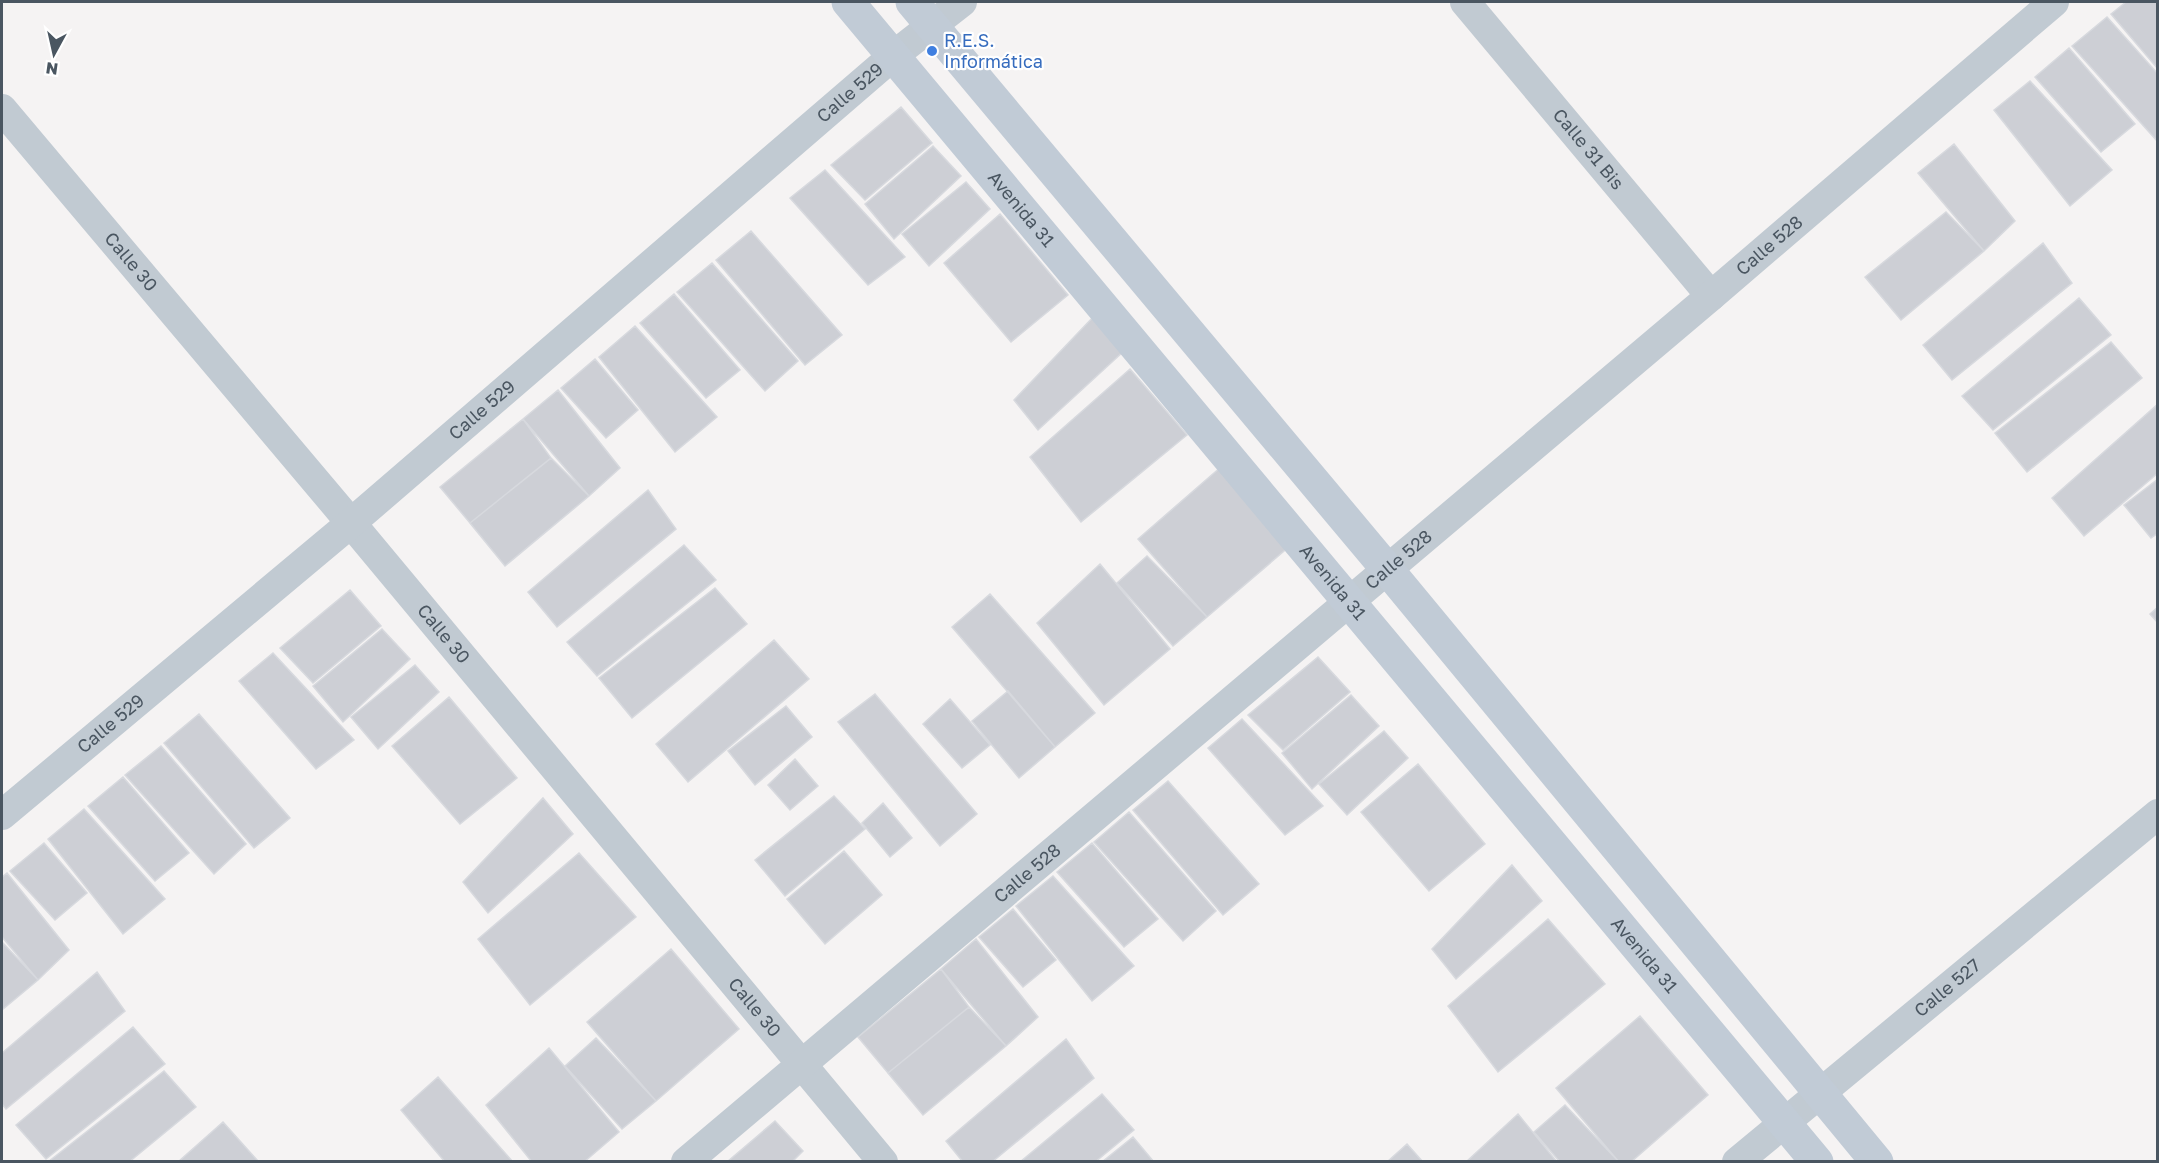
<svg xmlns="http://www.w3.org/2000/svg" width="2159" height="1163" font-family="'Golos Text',sans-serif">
<rect width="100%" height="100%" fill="#f5f3f3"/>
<path fill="#cdcfd5" stroke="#d7d9de" stroke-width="1.5" d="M2126,2H2158V69L2111,14Z
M2107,17L2158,74V142L2072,46Z
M2069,48L2135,124L2101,152L2035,77Z
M2030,81L2112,170L2070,206L1994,110Z
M901,107L932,143L865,200L831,165Z
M1954,144L2015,221L1984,251L1918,173Z
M933,146L961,176L894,239L865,204Z
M825,170L905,257L868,285L790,198Z
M966,182L990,209L929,266L902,234Z
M1946,212L1984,251L1901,320L1865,277Z
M1000,214L1068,295L1011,342L944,263Z
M751,231L842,335L805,365L716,260Z
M2043,243L2072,283L1952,380L1923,345Z
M712,263L798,361L765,391L677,292Z
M674,294L740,370L706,398L640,323Z
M2079,298L2111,335L1993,430L1962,396Z
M1094,316L1124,351L1038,430L1014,400Z
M635,326L717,417L675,452L599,357Z
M2111,342L2142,378L2027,472L1995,433Z
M595,359L638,410L606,438L561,388Z
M1130,369L1187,435L1081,522L1030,457Z
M558,390L620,468L589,496L523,419Z
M2158,404V473L2084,536L2052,498Z
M523,419L551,458L470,523L440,487Z
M551,458L589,496L505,566L470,523Z
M1222,466L1290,546L1207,617L1138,539Z
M2158,479V533L2151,538L2124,505Z
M648,490L676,529L557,627L528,592Z
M684,545L716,580L597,676L567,642Z
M1147,556L1207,617L1173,646L1117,583Z
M1100,564L1170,649L1104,705L1037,623Z
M715,588L747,624L632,718L599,678Z
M350,590L381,626L313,683L280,648Z
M990,594L1095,713L1055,747L952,627Z
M2158,607V623L2150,614Z
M382,629L410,659L343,722L313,686Z
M774,640L809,679L688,782L656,744Z
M273,653L354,740L316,769L239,681Z
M1318,657L1350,692L1283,750L1248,715Z
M415,665L439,692L378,749L351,717Z
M1008,691L1055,747L1019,778L972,721Z
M875,694L977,814L940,846L838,722Z
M1351,695L1379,726L1312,789L1282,753Z
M449,697L517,778L460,824L392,746Z
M950,699L990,745L962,768L923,724Z
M786,706L812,737L755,785L728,751Z
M199,714L290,818L254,848L164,743Z
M1242,719L1323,806L1285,835L1208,748Z
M1384,731L1408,758L1347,815L1319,784Z
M161,746L246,844L214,874L125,775Z
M795,759L818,786L790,810L768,785Z
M1418,764L1485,844L1429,891L1361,812Z
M123,777L189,853L155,881L88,806Z
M1168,781L1259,884L1223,915L1133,810Z
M834,796L865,829L785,896L755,860Z
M543,798L573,834L488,913L463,882Z
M883,803L912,838L890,857L862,823Z
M84,809L165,899L123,934L48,839Z
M1129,812L1216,911L1183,941L1094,842Z
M44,843L87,893L55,920L10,871Z
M1092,843L1158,919L1124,947L1057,872Z
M844,851L882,895L825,944L787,899Z
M579,853L636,917L530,1005L478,939Z
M1512,865L1542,901L1456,979L1432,949Z
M7,873L69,950L38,980L2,937V877Z
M1053,876L1134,966L1092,1001L1016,906Z
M1013,909L1056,960L1023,987L979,937Z
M1548,919L1605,984L1498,1072L1448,1006Z
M976,939L1038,1017L1006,1046L941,969Z
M2,942L38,980L2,1010Z
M671,949L739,1029L656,1101L587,1022Z
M941,969L969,1007L888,1073L858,1037Z
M97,972L125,1011L6,1109L2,1104V1053Z
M969,1007L1006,1046L923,1115L888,1073Z
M1640,1016L1708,1095L1631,1162H1619L1556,1088Z
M133,1027L165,1064L46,1159L16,1125Z
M596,1038L656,1101L622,1129L565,1066Z
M1066,1039L1094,1078L992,1162H963L946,1141Z
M549,1048L619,1132L584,1162H532L486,1105Z
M164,1071L196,1107L129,1162H48Z
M438,1077L513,1162H445L401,1110Z
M1102,1094L1134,1130L1095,1162H1020Z
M1565,1105L1619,1162H1560L1534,1132Z
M1518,1114L1557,1162H1466Z
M775,1121L803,1151L792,1162H727Z
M223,1122L258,1161L178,1162Z
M1133,1137L1154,1162H1102Z
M1407,1144L1423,1162H1387Z"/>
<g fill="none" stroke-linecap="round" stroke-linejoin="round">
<g stroke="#c1cad2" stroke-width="30">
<path id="s1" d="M1465,2L1711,296"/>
<path id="s2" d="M2,109L351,523L883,1162"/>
<path id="s3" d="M2,815L351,523L893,56L962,2"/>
<path id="s4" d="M686,1162L1711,296L2054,2"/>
<path id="s5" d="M1737,1162L2158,814"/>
</g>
<g stroke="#c1cbd6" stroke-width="33">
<path id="s6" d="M848,2L1817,1162"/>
<path d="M912,2L1387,569L1877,1162"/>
</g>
</g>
<circle fill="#3f7fe0" stroke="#fff" stroke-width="2" cx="932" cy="51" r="6"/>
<g text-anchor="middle" stroke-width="4.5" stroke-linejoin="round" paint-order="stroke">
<g font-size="18" fill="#366cbe" stroke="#fff" text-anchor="start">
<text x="944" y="47">R.E.S.<tspan x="944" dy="21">Informática</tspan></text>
</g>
<g font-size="18" fill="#4a5661" stroke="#fff">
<text dy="6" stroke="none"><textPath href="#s3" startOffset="1114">Calle 529</textPath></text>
<text dy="6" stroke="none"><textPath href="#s1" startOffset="192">Calle 31 Bis</textPath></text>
<text dy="6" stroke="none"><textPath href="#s6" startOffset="270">Avenida 31</textPath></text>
<text dy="6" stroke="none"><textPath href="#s4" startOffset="1419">Calle 528</textPath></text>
<text dy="6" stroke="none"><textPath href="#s2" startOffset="200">Calle 30</textPath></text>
<text dy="6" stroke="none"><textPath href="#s3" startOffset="628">Calle 529</textPath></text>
<text dy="6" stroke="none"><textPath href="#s4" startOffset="933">Calle 528</textPath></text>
<text dy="6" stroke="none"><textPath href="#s6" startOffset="756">Avenida 31</textPath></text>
<text dy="6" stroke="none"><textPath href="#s2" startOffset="686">Calle 30</textPath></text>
<text dy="6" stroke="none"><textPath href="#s3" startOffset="142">Calle 529</textPath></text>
<text dy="6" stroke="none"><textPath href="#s4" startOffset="447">Calle 528</textPath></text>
<text dy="6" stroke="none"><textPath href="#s6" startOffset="1242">Avenida 31</textPath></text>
<text dy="6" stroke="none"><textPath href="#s5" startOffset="273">Calle 527</textPath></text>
<text dy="6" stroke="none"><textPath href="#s2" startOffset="1172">Calle 30</textPath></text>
</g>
</g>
<rect width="2159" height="1163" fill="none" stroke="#4a5661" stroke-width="6"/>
<g transform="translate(54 54) rotate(188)" stroke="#ffffff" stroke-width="4.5" paint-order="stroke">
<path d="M0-4.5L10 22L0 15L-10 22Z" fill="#4a5661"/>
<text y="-9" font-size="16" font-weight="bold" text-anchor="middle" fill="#4a5661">N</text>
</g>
</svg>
